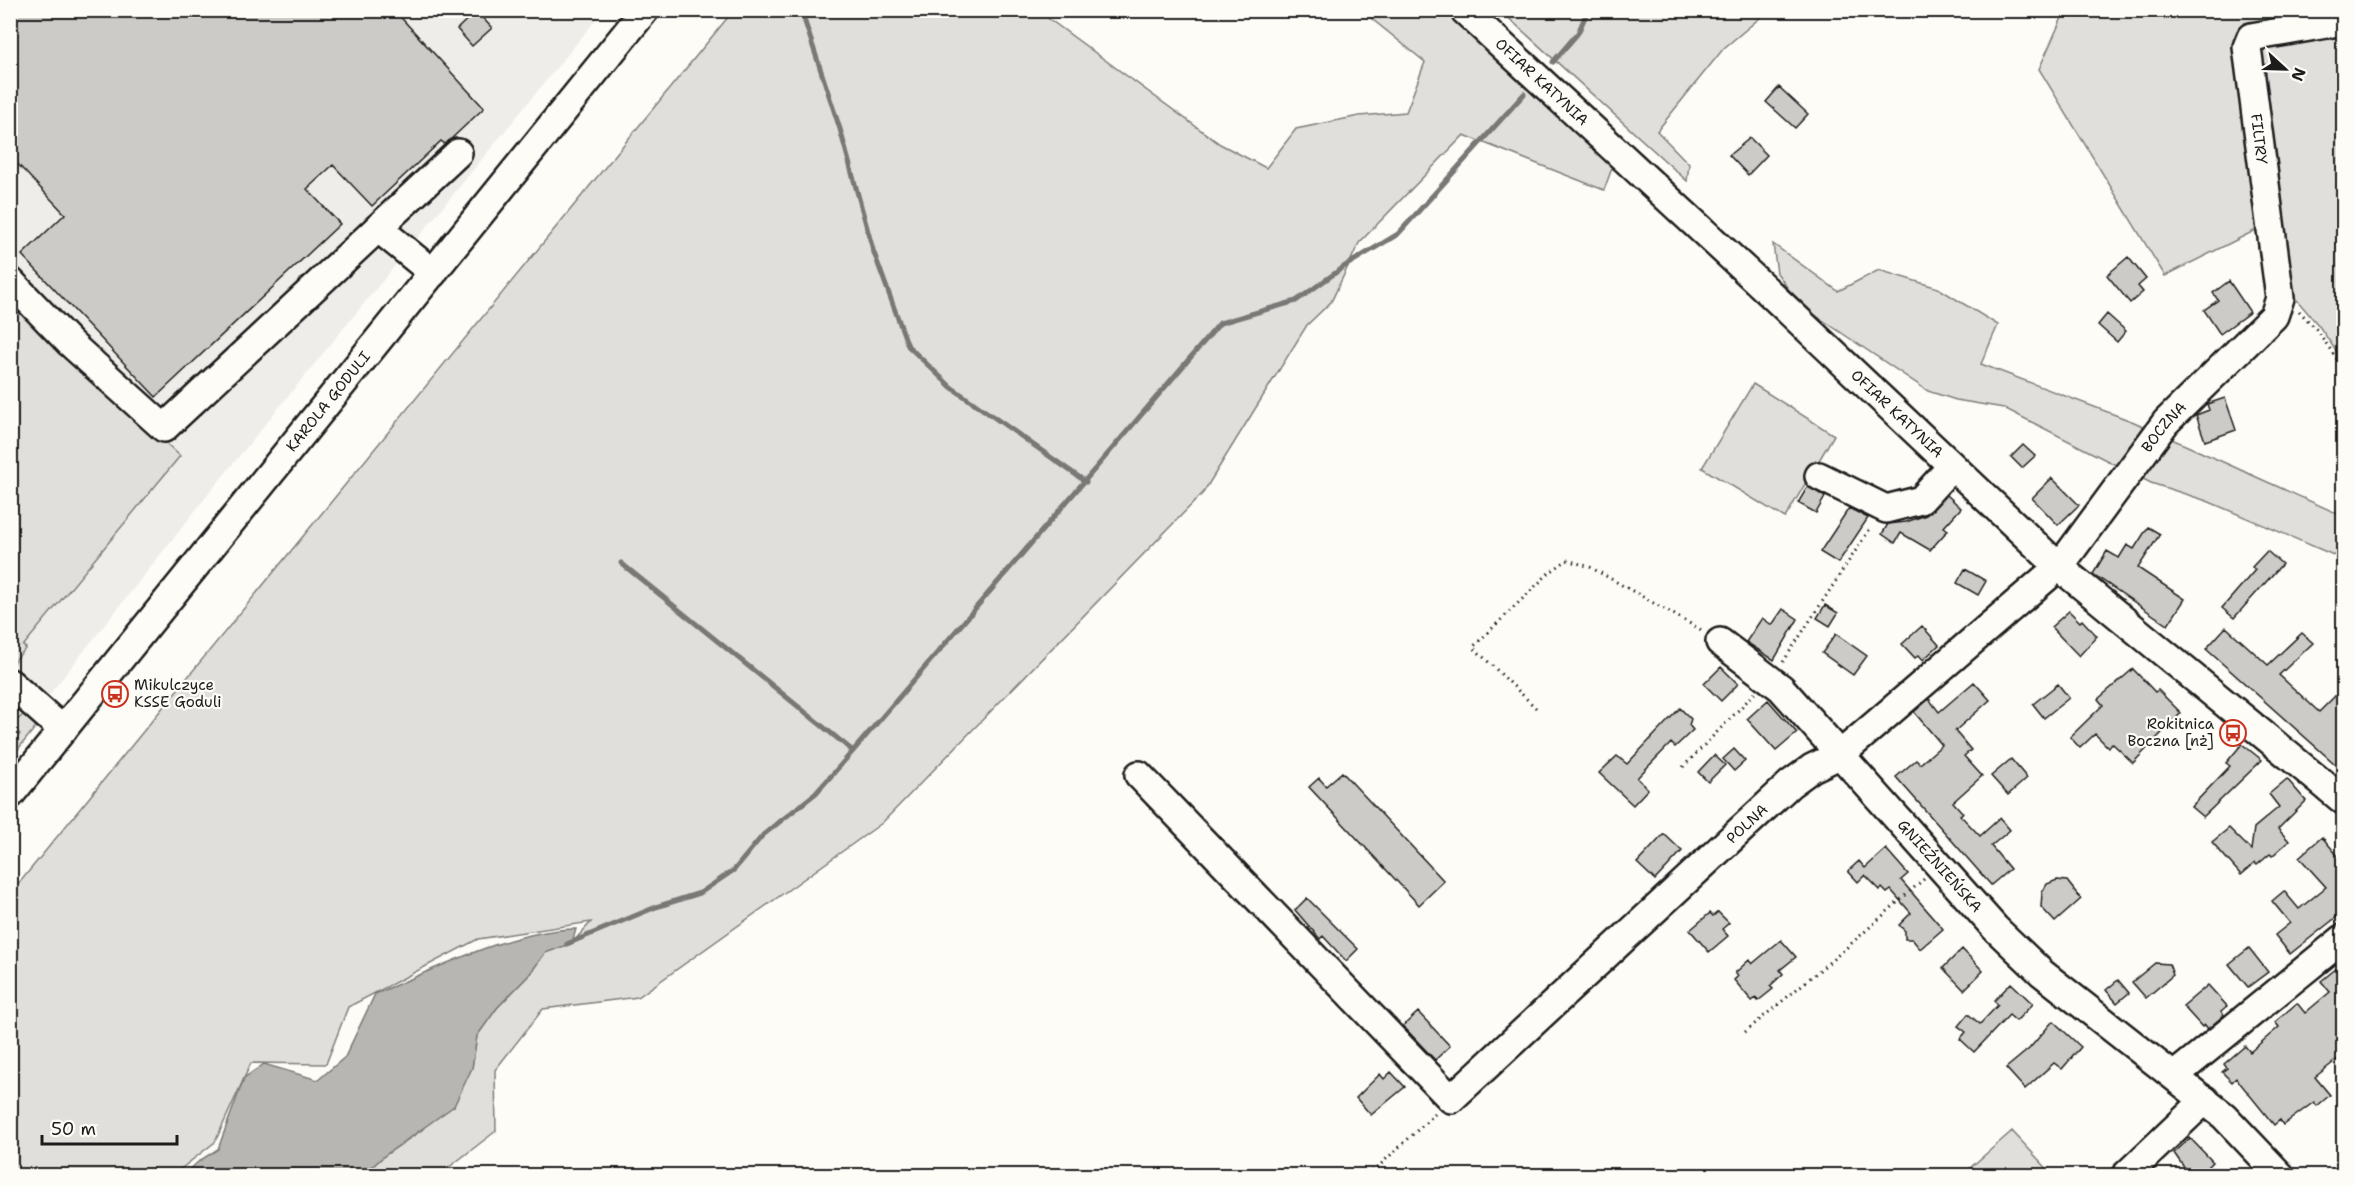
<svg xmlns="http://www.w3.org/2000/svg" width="2354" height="1186" font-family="'Shantell Sans',sans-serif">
<rect width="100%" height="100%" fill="#fdfcf7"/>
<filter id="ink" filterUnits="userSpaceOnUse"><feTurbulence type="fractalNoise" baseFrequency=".0167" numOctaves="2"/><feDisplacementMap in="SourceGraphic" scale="12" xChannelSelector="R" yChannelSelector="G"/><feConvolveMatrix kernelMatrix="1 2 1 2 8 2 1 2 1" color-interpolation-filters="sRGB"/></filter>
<g filter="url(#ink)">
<path fill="#eeede9" d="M11,11H603L214,487L11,743Z"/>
<path fill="#e0dfdb" stroke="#7e7e7c" stroke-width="1.5" d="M2320,10L2322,17L2244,33L2262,227L2165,276L2039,69L2065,11Z
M733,11H1038L1220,144L1266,168L1296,129L1359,116L1406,112L1425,62L1362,11H1446L1615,160L1604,190L1464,135L1359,243L1331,302L1307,325L1203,493L882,823L638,997L543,1009L495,1070L496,1131L439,1175H363L384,1156L422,1130L472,1068L477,1036L497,1008L529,975L545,953L572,943L591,922L478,939L348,1007L326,1064L251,1063L215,1142L173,1175L11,1176V893Z
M1501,11H1768L1724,48L1657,131L1689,164L1687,181Z
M2343,34V361L2319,326L2290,292L2258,57L2262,44Z
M1773,244L1838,291L1879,270L1938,288L1998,325L1981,364L2134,422L2343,516V559L2207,501L2151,483L2004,408L1956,400L1928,391L1815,315L1789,290L1777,273Z
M10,298L180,456L23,646L26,648L11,665Z
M1753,384L1834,435L1785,518L1702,468Z
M24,714L31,715L38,724L11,758V744L20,734L11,726Z
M2012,1131L2053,1175H1962Z"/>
<path fill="#b7b6b2" stroke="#797876" stroke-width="1.5" d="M576,929L572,943L545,953L529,975L497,1008L477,1036L472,1068L454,1106L384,1156L363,1175H184L199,1161L218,1149L244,1078L264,1064L318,1080L345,1057L375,994C436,969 510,930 576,929Z"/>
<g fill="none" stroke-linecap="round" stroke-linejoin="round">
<path stroke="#797876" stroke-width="5" d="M804,19L840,129L873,250L908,346L951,387L1086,482
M1553,62L1578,33L1588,10
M621,563L853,751
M567,944L656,907L700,893L734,870L763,835L816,793L853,751L1220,323L1296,301L1345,266L1398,234L1524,94"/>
</g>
<path fill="#cccbc8" stroke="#1c1c1c" stroke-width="1.5" d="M10,10H394L484,108L450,140L445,144L441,141L372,206L333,165L307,189L340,224L156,397L22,255L65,214L10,156Z
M476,11L492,28L472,46L457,29Z
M1779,87L1808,114L1795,128L1766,102Z
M1750,138L1767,155L1748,175L1729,155Z
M2128,257L2146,279L2138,286L2143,292L2130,303L2107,275Z
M2229,281L2250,312L2220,334L2204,310L2218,300L2213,293Z
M2107,314L2126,331L2117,342L2098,325Z
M2225,398L2236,430L2205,441L2196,415L2209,410L2207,404Z
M2023,445L2035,456L2022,468L2011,457Z
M2052,478L2079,505L2058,525L2032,498Z
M1808,486L1825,497L1816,513L1798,503Z
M1947,495L1961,508L1944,527L1948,530L1930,550L1901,533L1895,543L1882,534L1888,524L1906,522L1926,515Z
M1849,508L1868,518L1838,563L1820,552Z
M2148,527L2160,534L2138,568L2185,599L2168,625L2093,574L2107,551L2119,558L2127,545L2134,549Z
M2267,551L2282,564L2234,618L2222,608L2255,570L2252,567Z
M1965,569L1986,581L1978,595L1957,583Z
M1825,605L1838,613L1830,626L1817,618Z
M1783,609L1798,619L1774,660L1746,642L1762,618L1772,625Z
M2069,611L2080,622L2082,620L2097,636L2079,656L2051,627Z
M1922,626L1939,645L1923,660L1919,655L1915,658L1902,644Z
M2226,627L2268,665L2302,633L2313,643L2279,675L2319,712L2343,688V771L2206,649Z
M1836,634L1867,656L1853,675L1822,653Z
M1721,667L1738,684L1721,701L1704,684Z
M2133,669L2155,692L2158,690L2181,713L2133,763L2112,743L2108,747L2095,734L2080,748L2070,737L2103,705L2098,699Z
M1974,682L1990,700L1955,731L1971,750L1964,756L1982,776L1953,802L1963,813L1960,815L1980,836L2000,818L2010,830L1991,846L2010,869L1991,885L1896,777L1916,760L1920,764L1942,745L1914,712L1929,699L1939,712Z
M2058,684L2069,698L2044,718L2033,704Z
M1768,700L1797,733L1776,751L1747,719Z
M1680,708L1691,719L1689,725L1693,730L1675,747L1671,743L1637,778L1648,789L1633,805L1599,773L1617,756L1627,764Z
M2242,744L2262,760L2203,817L2191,807L2230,766L2226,763Z
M1734,749L1745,761L1734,771L1723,759Z
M1714,755L1725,765L1708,782L1698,772Z
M2011,759L2027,778L2008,795L1991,776Z
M1342,772L1444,881L1419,905L1309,787L1319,778L1326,786Z
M2287,779L2306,801L2278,829L2289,841L2272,856L2270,854L2257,865L2255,863L2241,875L2212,842L2229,828L2251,850L2254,828L2279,807L2269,794Z
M1664,834L1682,851L1655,880L1637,863Z
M2322,837L2343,862V873L2338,878L2343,885V912L2290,954L2275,935L2290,923L2272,901L2284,891L2299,909L2326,887L2299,857Z
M1886,849L1908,874L1901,880L1943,929L1920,949L1912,939H1905V931L1899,925L1911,913L1891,890L1887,893L1882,888L1880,890L1865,875L1858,882L1848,871L1859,861L1865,868Z
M2057,880L2067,881L2081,899L2055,922L2041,907L2042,893L2047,884Z
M1307,898L1358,949L1346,961L1323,936L1320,939L1295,910Z
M1718,912L1729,923L1722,929L1728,936L1709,952L1690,930L1710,913L1713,916Z
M1781,940L1796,957L1780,970L1783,974L1770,986L1773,989L1758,1001L1756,998L1752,1001L1734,980L1738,976L1735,973L1749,960L1752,964Z
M2249,948L2268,972L2248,987L2229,964Z
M1962,949L1983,971L1964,990L1943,968Z
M2155,963L2169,964L2173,975L2146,998L2132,982Z
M2343,963V1055L2315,1077L2330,1095L2317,1106L2314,1102L2283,1125L2280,1120L2274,1125L2236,1078L2232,1082L2222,1072L2227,1068L2224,1064L2245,1046L2250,1052L2279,1027L2275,1022L2297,1003L2305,1013L2330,992L2321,981Z
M2118,980L2129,993L2117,1003L2106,990Z
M2011,983L2033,1004L2016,1021L2009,1015L1974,1052L1960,1039L1966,1032L1958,1026L1968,1014L1980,1024L1998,1005L1994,1001Z
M2208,985L2227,1006L2221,1011L2224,1015L2208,1029L2205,1025L2202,1027L2183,1006Z
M1418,1012L1450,1046L1435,1060L1403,1026Z
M2053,1021L2081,1047L2062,1069L2054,1063L2025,1089L2006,1068L2029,1049Z
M1391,1072L1405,1087L1371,1115L1356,1098L1380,1074L1384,1079Z
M2190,1138L2213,1162L2199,1176H2190L2174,1153Z"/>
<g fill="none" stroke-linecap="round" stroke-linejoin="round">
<defs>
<g id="minor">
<path id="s1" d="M1464,10L1758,282L2058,566L2344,801"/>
<path d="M378,228L433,273"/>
<path d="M10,281L70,343L164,428L458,153"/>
<path d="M1819,476L1886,509L1921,500L1951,467"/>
<path id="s2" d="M1720,642L1781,688L1995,928L2042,973L2224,1116L2281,1176"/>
<path d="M10,683L63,730"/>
<path id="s3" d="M1139,775L1451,1099L1790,784L1812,768L1841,754L2048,576L2068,555L2166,422L2274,316L2280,298L2247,47L2251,37L2344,21"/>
<path id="s4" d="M10,795L645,10"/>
<path d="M2174,1076L2344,938"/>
<path d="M2125,1176L2205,1100"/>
</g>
</defs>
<use href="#minor" stroke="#1c1c1c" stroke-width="32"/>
<path stroke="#1c1c1c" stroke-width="3" stroke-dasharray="1.5 4.5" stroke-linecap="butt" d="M2299,311L2316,329L2344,369
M1783,662L1871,527
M1536,708L1473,647L1549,573L1567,560L1590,567L1703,631
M1683,767L1755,693
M1745,1032L1844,950L1924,879
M1368,1176L1435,1114"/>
<use href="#minor" stroke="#fdfcf7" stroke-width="27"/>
</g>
</g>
<defs>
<symbol id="bus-ring" viewBox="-11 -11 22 22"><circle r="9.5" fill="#fdfcf7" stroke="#c8321e" stroke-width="1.5"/><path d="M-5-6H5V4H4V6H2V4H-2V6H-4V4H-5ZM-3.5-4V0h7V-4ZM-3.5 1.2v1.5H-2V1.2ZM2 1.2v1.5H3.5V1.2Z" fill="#c8321e"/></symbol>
</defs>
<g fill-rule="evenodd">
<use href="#bus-ring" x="100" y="679" width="30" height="30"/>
<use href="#bus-ring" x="2218" y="718" width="30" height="30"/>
</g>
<g text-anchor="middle" stroke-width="4.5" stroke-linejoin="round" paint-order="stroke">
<g font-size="15" fill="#1c1c1c" stroke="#fdfcf7">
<text dy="5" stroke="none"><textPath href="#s1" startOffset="106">OFIAR KATYNIA</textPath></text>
<text transform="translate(2259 139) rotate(83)" y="5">FILTRY</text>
<text dy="5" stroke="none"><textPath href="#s4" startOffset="506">KAROLA GODULI</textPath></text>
<text dy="5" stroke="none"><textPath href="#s1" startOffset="592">OFIAR KATYNIA</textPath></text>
<text dy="5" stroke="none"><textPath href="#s3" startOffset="1434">BOCZNA</textPath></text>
<text dy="5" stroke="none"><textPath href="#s3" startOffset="854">POLNA</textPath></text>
<text dy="5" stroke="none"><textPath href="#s2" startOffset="315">GNIEŹNIEŃSKA</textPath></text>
</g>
<g font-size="15" fill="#1c1c1c" stroke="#fdfcf7" text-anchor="start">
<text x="134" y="690">Mikulczyce<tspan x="134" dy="17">KSSE Goduli</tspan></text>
<text x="2214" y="729" text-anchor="end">Rokitnica<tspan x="2214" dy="17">Boczna [nż]</tspan></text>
</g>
</g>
<rect width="2354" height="1186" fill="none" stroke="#fdfcf7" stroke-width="36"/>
<rect x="18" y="18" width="2318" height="1150" fill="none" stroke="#1c1c1c" stroke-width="2" filter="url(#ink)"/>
<g transform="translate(2285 69) rotate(112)" stroke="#fdfcf7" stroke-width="4.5" paint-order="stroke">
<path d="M0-4.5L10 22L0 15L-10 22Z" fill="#1c1c1c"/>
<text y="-9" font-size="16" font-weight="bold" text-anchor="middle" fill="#1c1c1c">N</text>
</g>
<path d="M42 1135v9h135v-9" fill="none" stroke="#1c1c1c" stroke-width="3"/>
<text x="51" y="1135" font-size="18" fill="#1c1c1c" stroke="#fdfcf7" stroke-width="4.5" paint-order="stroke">50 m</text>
</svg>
